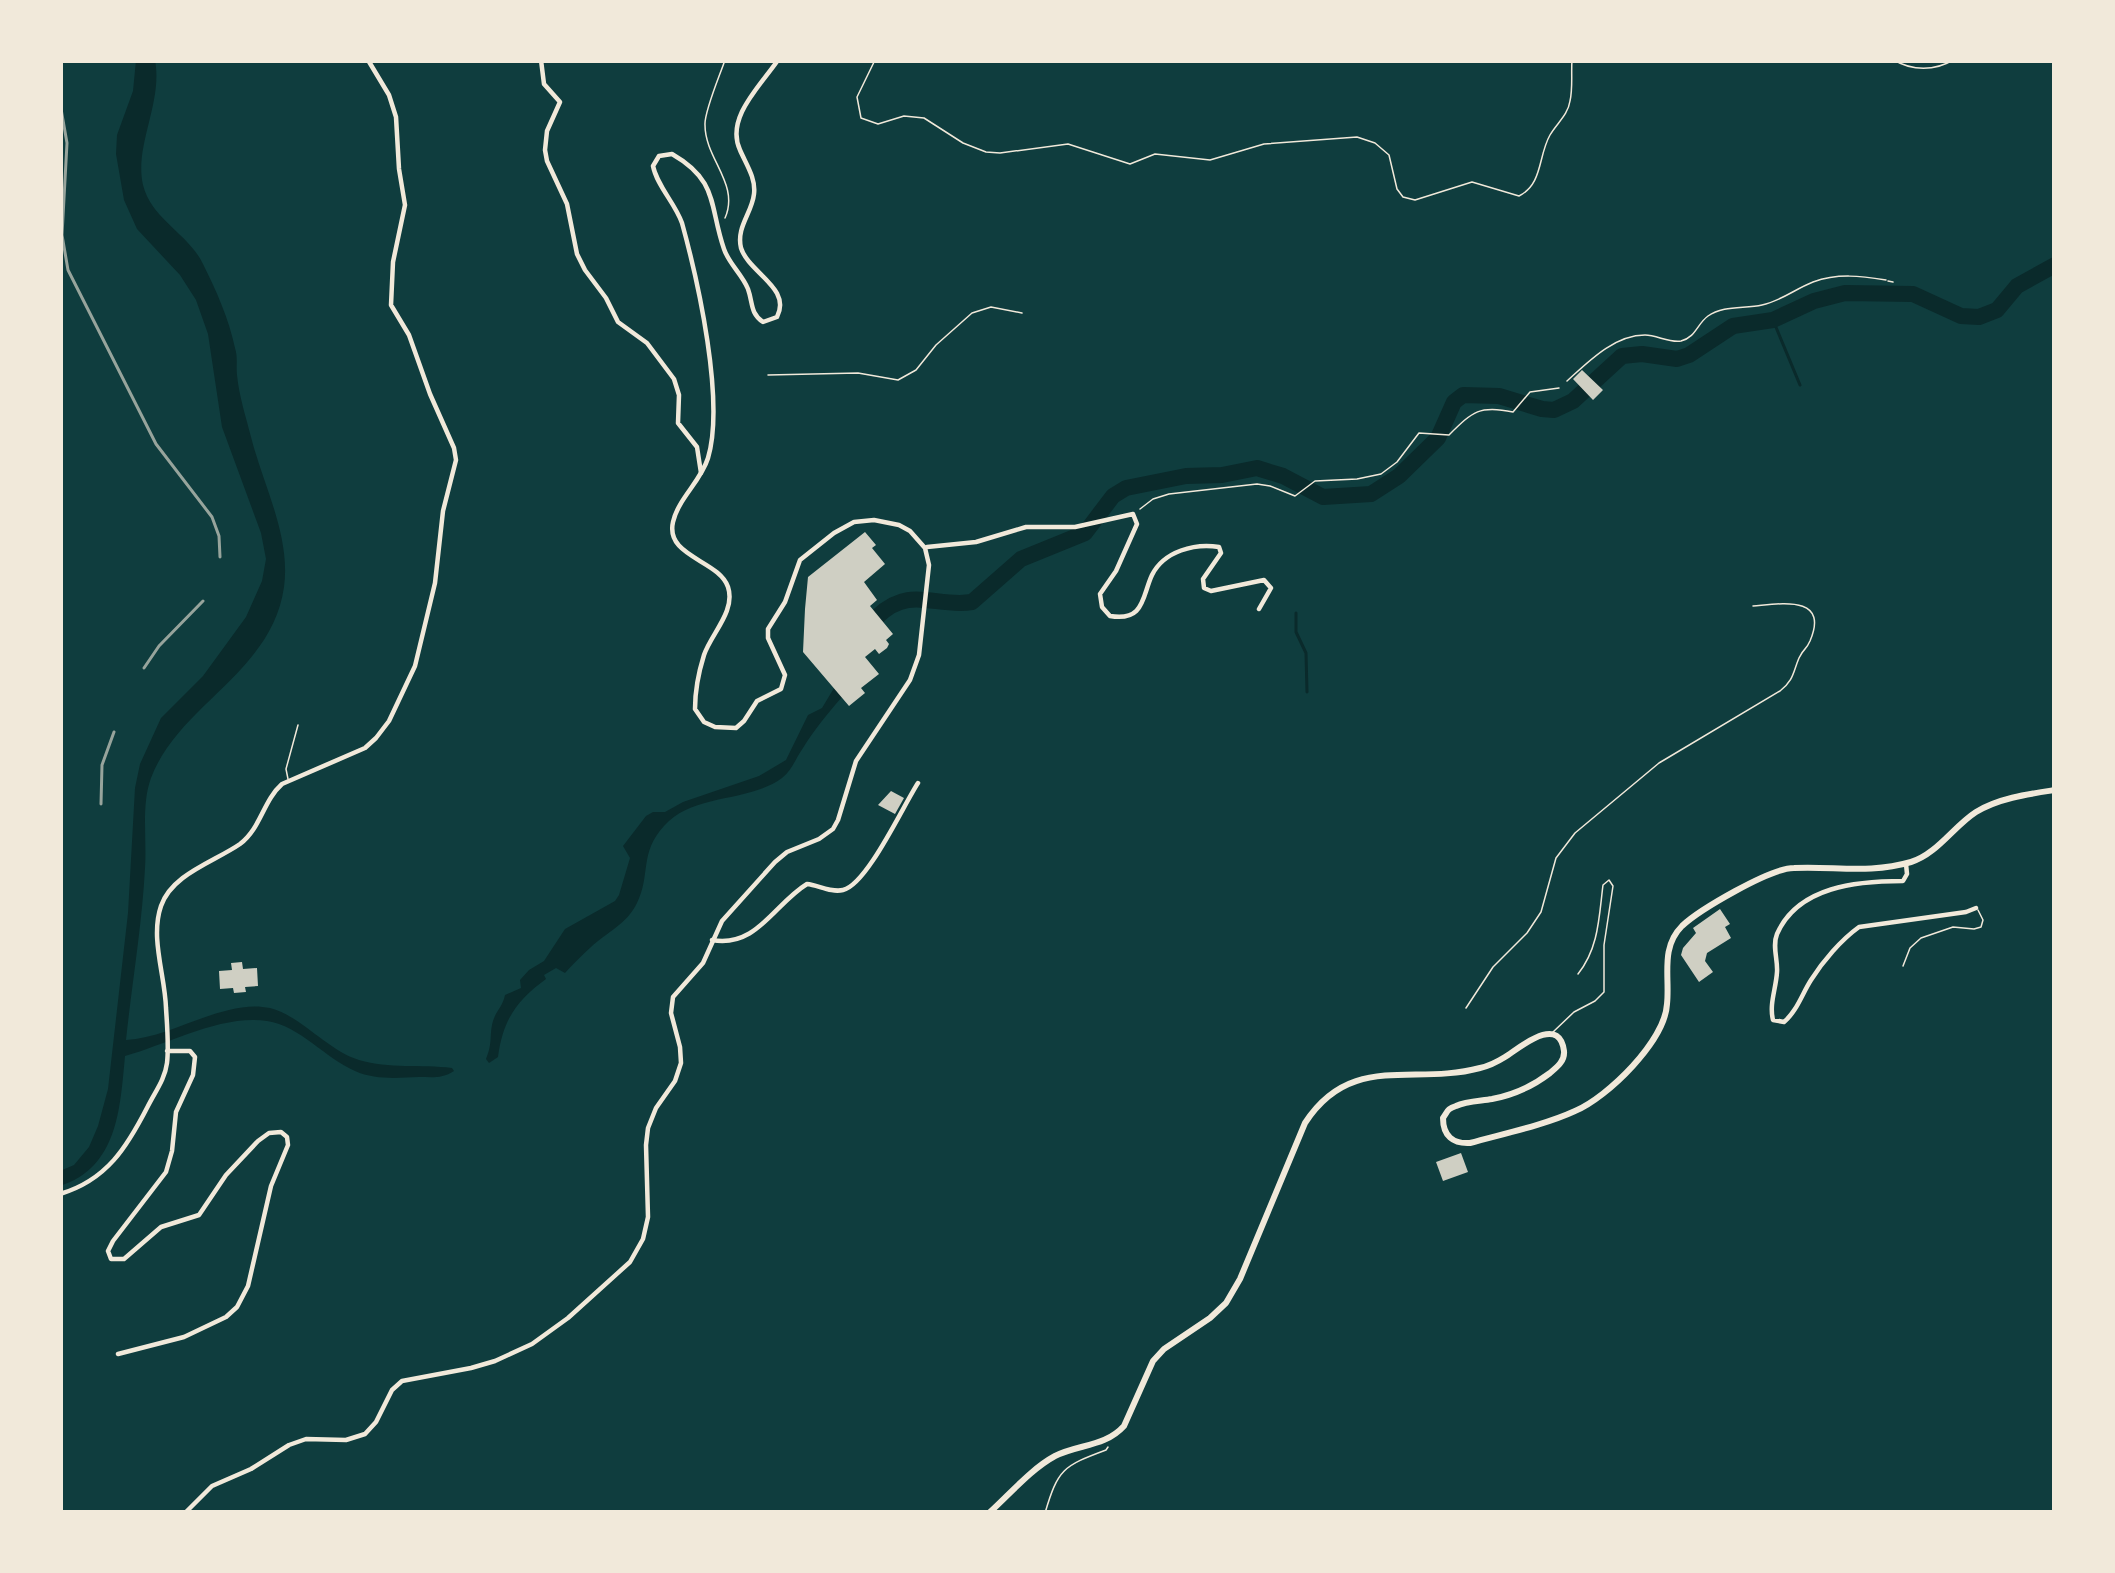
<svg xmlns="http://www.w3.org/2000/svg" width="2115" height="1573" font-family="'Alegreya Sans',sans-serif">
<rect width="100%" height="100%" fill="#0f3d3e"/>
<path fill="#0a2a2b" d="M136,60H155C163,103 134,145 143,185C152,220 188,233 203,264C216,290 229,319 235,348C238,357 236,366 237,375C239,396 246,417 251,437C263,485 291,536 284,587C272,673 179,704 151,778C141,805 147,839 145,868C142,925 132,983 126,1040C172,1038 225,998 270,1008C301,1016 327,1050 359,1060C389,1069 421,1064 452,1068L454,1071C442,1079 432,1077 419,1077C397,1078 375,1080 355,1071C325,1058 300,1026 267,1021C222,1014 168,1044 125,1056C120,1109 118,1167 60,1186V1171L74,1165L89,1147L98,1126L108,1089L128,913L135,788L140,764L161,718L203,676L246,617L262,581L266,559L261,533L222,427L208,334L196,300L180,275L137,229L124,200L116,154L117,135L133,91Z
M834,688L842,697C828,713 814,730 803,748C795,759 793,769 782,778C748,803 693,793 664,826C639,853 651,875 637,903C627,924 607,932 591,947C582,955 573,964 565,973L556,968L544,975L546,979C516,1001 503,1020 498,1057L489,1063L486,1059C493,1043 489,1035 493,1021C496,1011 503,1006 505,995L521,988L520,980L529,970L544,961L565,929L615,901L619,895L630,858L623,846L646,816L653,812H665L683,802L759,776L786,760L808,715L822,708Z"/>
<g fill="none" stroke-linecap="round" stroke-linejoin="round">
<path stroke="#0a2a2b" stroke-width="3" d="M1773,320L1800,385
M1296,613V632L1306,653L1307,692"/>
<path stroke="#0a2a2b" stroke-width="16" d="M878,616C910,585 936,608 972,602L1021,559L1085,533L1113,496L1126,488L1186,476L1222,475L1257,468L1283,476L1323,497L1371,494L1399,476L1438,438L1454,402L1463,395L1499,396L1542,409L1554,410L1573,401L1622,356L1642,354L1677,359L1689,355L1733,326L1773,320L1814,301L1845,293L1913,294L1961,316L1979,317L1997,310L2017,286L2055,265"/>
</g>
<path fill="#cfcfc3" d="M1582,370L1603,390L1593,400L1573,379Z
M865,532L876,545L872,548L885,564L864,582L877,600L870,606L893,634L886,640L889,644L887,648L879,654L875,649L865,657L879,674L861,688L865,693L849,706L803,652L805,609L808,577Z
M891,791L904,798L895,814L878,805Z
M1720,909L1730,924L1725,927L1731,938L1707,953L1705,961L1713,972L1699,982L1681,955L1683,948L1696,933L1693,928Z
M242,962L243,969L257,968L258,986L245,987L246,992L234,993L233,988L220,989L219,971L232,970L231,963Z
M1461,1153L1468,1172L1443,1181L1436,1162Z"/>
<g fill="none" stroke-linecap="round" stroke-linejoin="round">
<path stroke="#f1e9da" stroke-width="1.5" d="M725,60C720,75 704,112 705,125C705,159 740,184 725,218
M875,60L857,97L861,118L878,124L904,116L924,118L963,143L986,152L1000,153L1068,144L1130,164L1155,154L1210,160L1264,144L1357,137L1375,143L1389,155L1397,189L1403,197L1415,200L1472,182L1519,196C1543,184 1538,156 1550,135C1557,123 1568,115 1570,101C1573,88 1571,73 1572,60
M1894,60C1912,71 1935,71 1953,60
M1888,281L1893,282
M768,375L858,373L898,380L916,370L936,345L972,313L991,307L1022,313
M1567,381C1588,362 1614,335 1645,335C1657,335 1669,343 1681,341C1696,337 1697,324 1708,316C1723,305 1745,309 1762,305C1781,301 1795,289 1813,282C1838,273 1861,276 1886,280
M1140,509L1153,499L1169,494L1257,484L1270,486L1295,496L1315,481L1357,479L1381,474L1397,462L1419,433L1449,435C1473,411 1480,405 1513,412L1530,392L1559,388
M1466,1008L1493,967L1527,933L1541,912L1556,858L1575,833L1659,763L1780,691C1794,680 1793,672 1799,658C1805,646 1805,652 1810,641C1830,594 1779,604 1753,606
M1045,1513C1058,1469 1063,1466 1106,1450L1108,1447"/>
<path stroke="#f1e9da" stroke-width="1.5" d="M288,779L286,769L298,725
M1903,966L1910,948L1921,938L1953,927L1974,929L1981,927L1983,920L1978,910
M1553,1032L1574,1012L1595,1001L1604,992V945L1613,886L1609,880L1603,885C1599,916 1599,948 1578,974"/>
<path stroke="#f1e9da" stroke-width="4.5" d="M541,60L544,84L560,102L547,131L545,150L547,161L567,204L577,254L585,270L606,298L618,322L647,343L674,379L679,395L678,423L697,447L701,473
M927,547L976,542L1026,527H1075L1133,514L1137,524L1116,571L1100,594L1102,607L1110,616C1145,622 1142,596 1152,575C1164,551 1195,543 1219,547L1221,553L1203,579L1204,588L1211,591L1264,580L1271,588L1259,609
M1906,864L1907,874L1903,881C1858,881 1798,886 1777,934C1772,946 1778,960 1777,972C1776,989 1769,1004 1773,1020L1784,1022C1797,1011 1802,994 1811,980C1823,961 1841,940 1859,927L1966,912L1976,908
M712,940C757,948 774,904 807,884C818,885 831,893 843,890C867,885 904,804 918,783
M60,1194C107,1180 127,1147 148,1106C155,1092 165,1079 167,1063C169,1046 167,1025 166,1008C165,975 150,938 161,906C172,874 214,862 240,844C261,828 263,801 282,784L365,748L376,738L389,721L415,666L435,583L443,511L456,460L454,448L430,394L409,335L391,305L393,262L405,205L399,169L396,117L389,95L368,60
M118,1354L184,1337L226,1317L237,1307L248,1286L271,1186L288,1145L287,1137L281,1132L269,1133L258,1141L226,1175L199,1215L161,1227L124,1259H111L108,1251L113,1241L166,1172L172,1151L176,1112L193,1075L195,1057L190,1051H167"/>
<path stroke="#f1e9da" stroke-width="4.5" d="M185,1513L212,1486L251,1469L289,1445L306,1439L346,1440L365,1434L376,1422L392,1390L402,1381L471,1368L495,1361L532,1344L568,1318L630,1262L643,1239L648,1217L646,1145L648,1128L656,1108L675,1081L681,1063L680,1047L671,1013L673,997L703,963L722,921L775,862L787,852L819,839L833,829L838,820L856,761L910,680L919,655L929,565L925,548L910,531L899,525L874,520L854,522L834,533L800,560L785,602L768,629V638L785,675L781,689L757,701L744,721L736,728L715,727L704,722L695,709C695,691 699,671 704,655C711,634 736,611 728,587C719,560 665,557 673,522C678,499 701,481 708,458C725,401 698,281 682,223C675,203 657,186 653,166L659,156L672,154C719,181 709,206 724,249C729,264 742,274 748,289C753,303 750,313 763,322L777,317C792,288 749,273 741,248C736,227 752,213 754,194C756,178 746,164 740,150C725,118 761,85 778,60"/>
<path stroke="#f1e9da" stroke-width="6" d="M989,1513C1010,1494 1031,1469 1055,1456C1079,1444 1105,1447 1124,1426L1153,1361L1164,1349L1210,1318L1226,1303L1240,1279L1305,1123C1351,1052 1413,1086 1480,1068C1489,1066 1497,1062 1505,1057C1518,1049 1559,1013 1564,1051C1565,1061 1557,1067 1550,1073C1533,1086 1513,1095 1492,1099C1480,1101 1466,1101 1456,1106C1447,1109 1448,1111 1443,1118C1443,1136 1453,1144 1470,1143C1502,1134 1545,1125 1575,1111C1608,1097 1665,1041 1667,1004C1670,977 1660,948 1682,926C1699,910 1770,868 1794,868C1834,866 1870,874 1911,862C1937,854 1954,826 1976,812C1999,798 2029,794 2055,790"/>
<path stroke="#97a49c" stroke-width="3" d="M60,103L67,143L62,235L68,270L156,444L212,517L219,536L220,557
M144,668L159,646L203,601
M101,804L102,765L114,732"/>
</g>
<rect width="2115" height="1573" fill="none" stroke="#f1e9da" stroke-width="126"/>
</svg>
